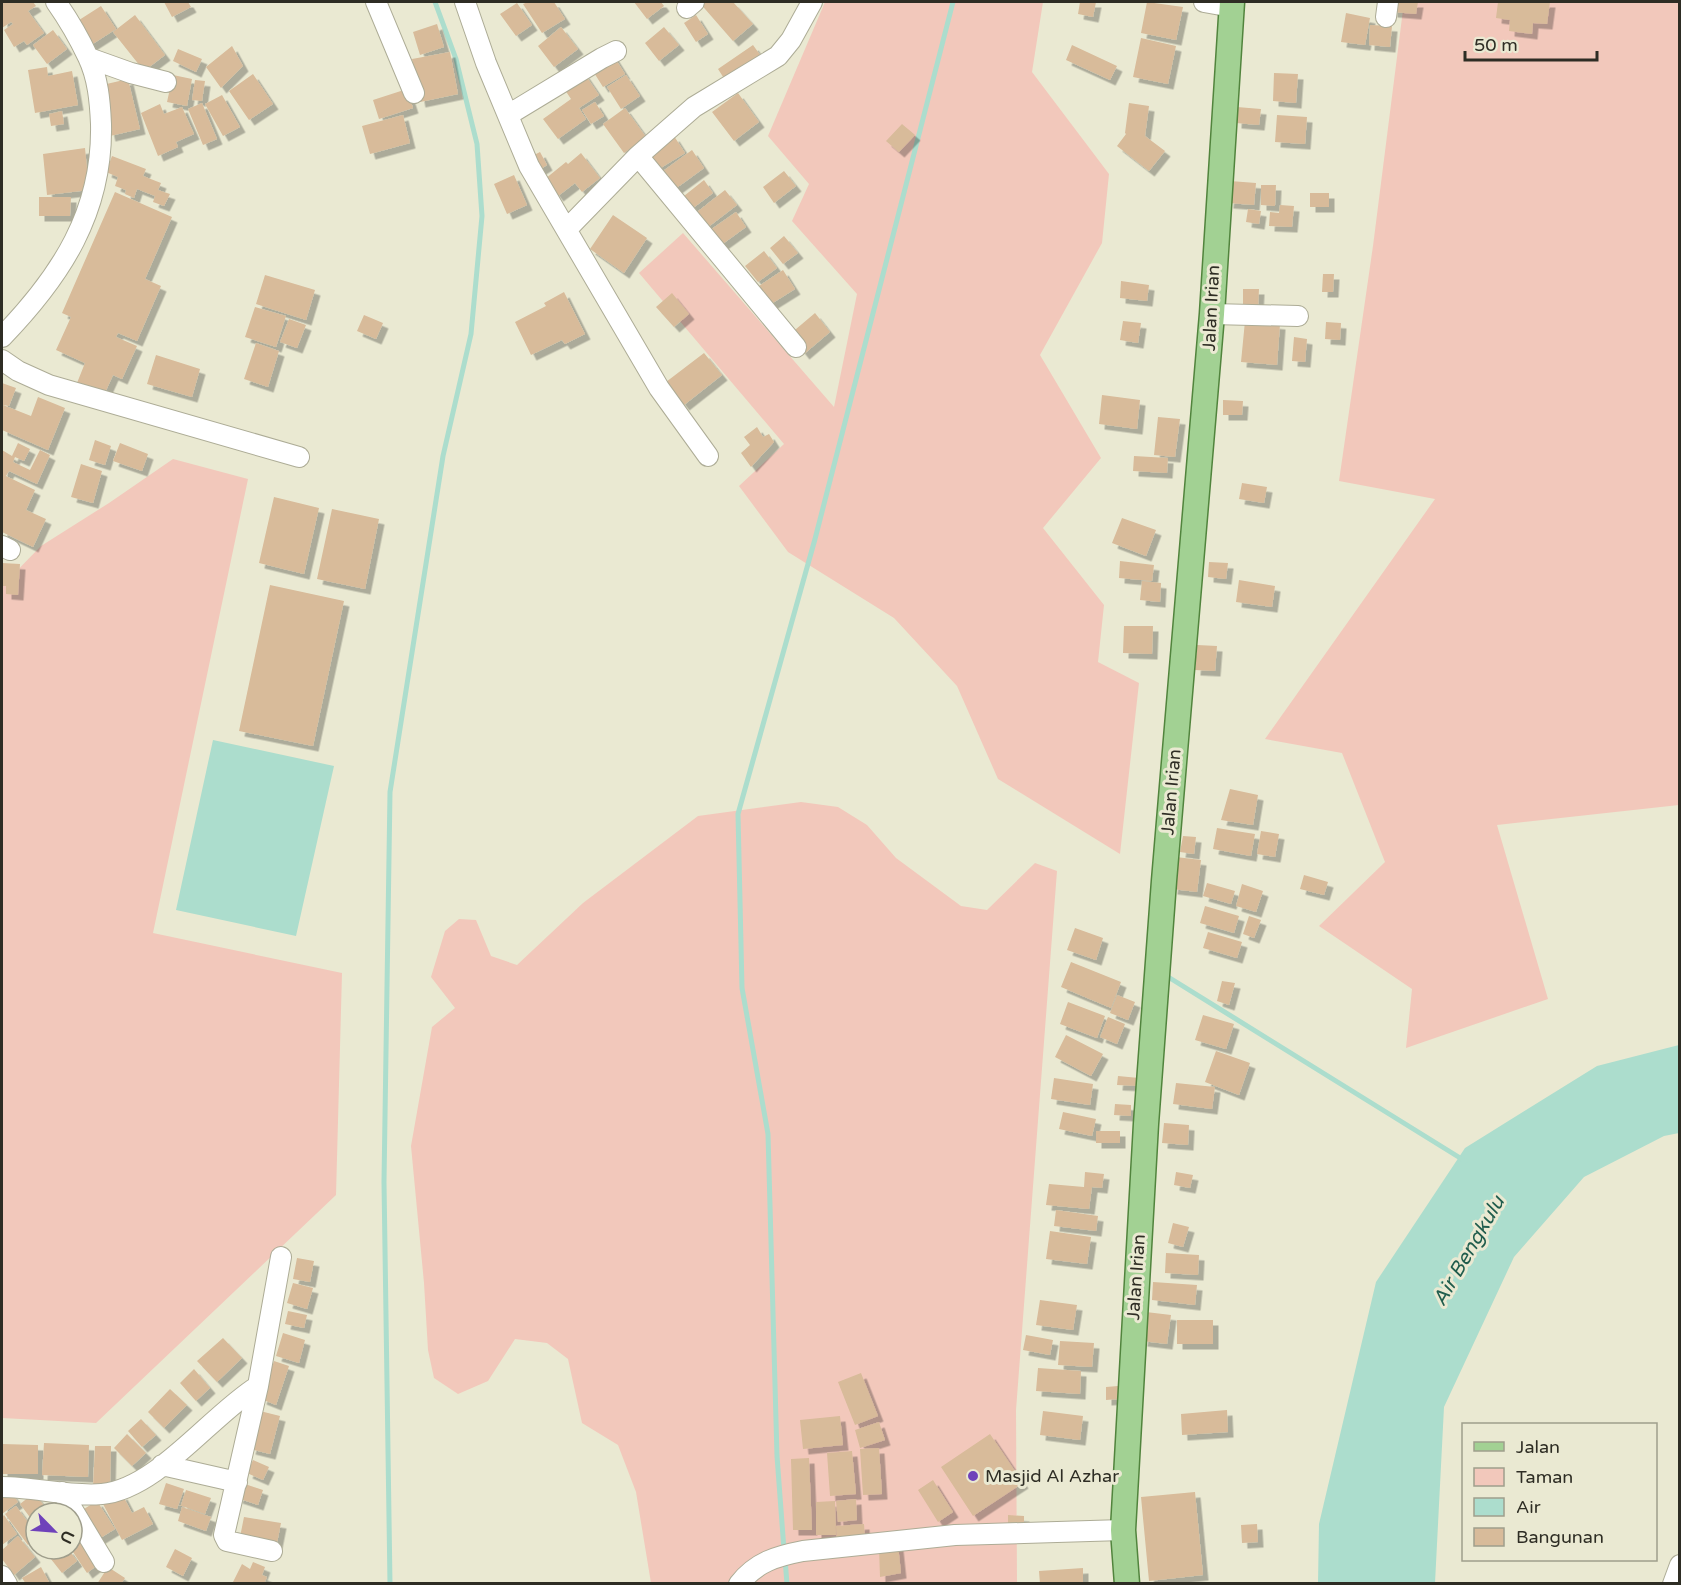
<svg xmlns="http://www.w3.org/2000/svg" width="1681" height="1585" font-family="'Varela Round',sans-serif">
<defs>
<filter id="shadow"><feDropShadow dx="5.5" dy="5.5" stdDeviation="0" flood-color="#0004"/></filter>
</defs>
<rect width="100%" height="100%" fill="#eae9d2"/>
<path fill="#f2c8bb" d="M 825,2 L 1043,2 L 1032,72 L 1109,174 L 1102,243 L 1040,355 L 1101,458 L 1043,528 L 1104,605 L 1098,662 L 1139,683 L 1120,854 L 998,779 L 957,686 L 894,618 L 788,552 L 739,486 L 784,444 L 639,273 L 683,233 L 834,407 L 857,294 L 792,221 L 809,184 L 768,136 Z
M 1404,2 L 1679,2 L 1679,805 L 1497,825 L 1548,999 L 1406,1048 L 1412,989 L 1319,926 L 1385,862 L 1342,753 L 1265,739 L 1435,499 L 1339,481 L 1373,246 Z
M 173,459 L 248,479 L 153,933 L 342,973 L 336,1195 L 96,1423 L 2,1418 L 2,586 L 41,546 L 109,503 Z
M 801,802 L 838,807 L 867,825 L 896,858 L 961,906 L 987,910 L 1035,863 L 1057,871 L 1016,1410 L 1017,1583 L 651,1583 L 636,1492 L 618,1445 L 582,1423 L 568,1359 L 547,1343 L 515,1339 L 488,1381 L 458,1394 L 434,1378 L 428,1350 L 424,1283 L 411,1146 L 432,1027 L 455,1008 L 431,977 L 445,931 L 459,919 L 476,920 L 491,956 L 517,965 L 583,903 L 698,816 Z"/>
<path fill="#acddcd" d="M 213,740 L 334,766 L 296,936 L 176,910 Z
M 1679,1045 L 1679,1133 L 1664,1136 L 1584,1177 L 1514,1257 L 1444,1407 L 1435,1583 L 1318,1583 L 1319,1524 L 1376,1282 L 1465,1148 L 1597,1066 Z"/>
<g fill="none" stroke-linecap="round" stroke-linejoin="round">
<path stroke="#acddcd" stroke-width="5" d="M 1165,975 L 1465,1161
M 784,1550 L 777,1456 L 768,1134 L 742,988 L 738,814 L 815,539 L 953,2
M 785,1559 L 787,1584
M 390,1584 L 384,1182 L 390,792 L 443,456 L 471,334 L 482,216 L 477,144 L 456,59 L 435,2"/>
</g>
<path fill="#d8bb9a" filter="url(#shadow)" d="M 2,2 L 33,2 L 36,6 L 28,11 L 44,33 L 27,45 L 24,41 L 14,47 L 4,30 L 13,24 L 11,22 L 2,28 Z
M 164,2 L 188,2 L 191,7 L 172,17 Z
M 528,2 L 554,2 L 565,19 L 542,33 L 523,4 Z
M 634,2 L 661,2 L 664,6 L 647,19 Z
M 699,2 L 733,2 L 753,24 L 733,41 Z
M 1080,2 L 1096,2 L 1093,17 L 1078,14 Z
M 1147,2 L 1183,7 L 1176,40 L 1141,33 Z
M 1392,2 L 1418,2 L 1416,14 L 1392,12 Z
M 1498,2 L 1550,2 L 1547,24 L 1533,23 L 1532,34 L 1509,31 L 1510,20 L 1496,18 Z
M 517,3 L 532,25 L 516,36 L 500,14 Z
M 101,6 L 116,29 L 91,45 L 76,22 Z
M 1346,13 L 1370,18 L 1365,45 L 1341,42 Z
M 135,15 L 165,55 L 144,71 L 113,32 Z
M 696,15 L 708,34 L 696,42 L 684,23 Z
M 437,24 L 444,47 L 420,55 L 413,32 Z
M 1370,25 L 1392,26 L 1390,47 L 1369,45 Z
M 561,27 L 578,49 L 554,67 L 538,46 Z
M 664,27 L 679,45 L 659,61 L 645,43 Z
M 53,30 L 67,49 L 47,64 L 33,45 Z
M 1141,38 L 1176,46 L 1168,84 L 1133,77 Z
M 753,45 L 763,59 L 727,83 L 718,69 Z
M 1072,45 L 1117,66 L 1110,80 L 1066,60 Z
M 232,46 L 243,66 L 221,88 L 206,67 Z
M 178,49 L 202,59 L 196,72 L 173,61 Z
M 450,52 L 458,94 L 420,102 L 412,59 Z
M 613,55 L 625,74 L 603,87 L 591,68 Z
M 47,67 L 48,76 L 72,71 L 78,105 L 35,113 L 28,70 Z
M 584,73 L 599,95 L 579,108 L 586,119 L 558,139 L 543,119 L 571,99 L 563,87 Z
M 1274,73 L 1298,74 L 1296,103 L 1273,101 Z
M 253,74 L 273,104 L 249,120 L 229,91 Z
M 173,75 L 192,79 L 187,106 L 167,102 Z
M 626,75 L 640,96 L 621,109 L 607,87 Z
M 128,79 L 140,129 L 110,136 L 98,86 Z
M 195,80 L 205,81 L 202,101 L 192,100 Z
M 407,89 L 413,108 L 379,119 L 373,100 Z
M 738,93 L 759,122 L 734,141 L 712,112 Z
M 222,95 L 240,127 L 223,136 L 205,104 Z
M 595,102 L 604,116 L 591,124 L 582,110 Z
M 202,103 L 217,139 L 203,145 L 188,109 Z
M 1129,103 L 1149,106 L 1145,136 L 1165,151 L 1149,171 L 1117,146 L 1126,134 L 1125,133 Z
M 160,104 L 164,114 L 182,107 L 194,134 L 176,142 L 178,147 L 158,156 L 141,113 Z
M 1237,107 L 1261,109 L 1259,125 L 1236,123 Z
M 625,108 L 646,137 L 624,153 L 603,124 Z
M 62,111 L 64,124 L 51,126 L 49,114 Z
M 403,115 L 410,143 L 370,154 L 362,126 Z
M 1277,115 L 1307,117 L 1305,144 L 1275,142 Z
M 902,124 L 915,135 L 899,152 L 886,141 Z
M 674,136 L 685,153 L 659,169 L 648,152 Z
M 85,148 L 89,190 L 47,195 L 43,154 Z
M 692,150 L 704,168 L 671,192 L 659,174 Z
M 540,152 L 547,165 L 536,172 L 528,158 Z
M 581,153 L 600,178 L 582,192 L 575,183 L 558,196 L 545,179 L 566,162 L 568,164 Z
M 112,156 L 146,169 L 143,176 L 161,183 L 158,190 L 170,194 L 164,206 L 153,202 L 155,196 L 137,189 L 134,198 L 125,194 L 126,190 L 115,186 L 118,177 L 106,172 Z
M 784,171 L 796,186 L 774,203 L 763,187 Z
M 514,175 L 527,205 L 507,214 L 494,184 Z
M 704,180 L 713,193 L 693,208 L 684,196 Z
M 1230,181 L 1256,183 L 1254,205 L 1228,203 Z
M 1261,185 L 1276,185 L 1275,206 L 1261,205 Z
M 725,190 L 737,205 L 703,231 L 692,216 Z
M 115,192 L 172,217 L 145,279 L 161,286 L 137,341 L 118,333 L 116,337 L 137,346 L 122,379 L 113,375 L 104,395 L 77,383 L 85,363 L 56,350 L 71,317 L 62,313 Z
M 1310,193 L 1329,193 L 1329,207 L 1310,207 Z
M 39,197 L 71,197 L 70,216 L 39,216 Z
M 1280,205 L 1294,206 L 1292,227 L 1269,226 L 1270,212 L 1279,213 Z
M 1248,209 L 1261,211 L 1259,224 L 1246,222 Z
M 736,212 L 746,227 L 717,248 L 706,233 Z
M 613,215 L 647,238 L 624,273 L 590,249 Z
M 784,236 L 798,253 L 783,264 L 770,248 Z
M 764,251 L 777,268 L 758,282 L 745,266 Z
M 783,270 L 795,289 L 771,304 L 759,286 Z
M 1323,274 L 1334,274 L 1333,292 L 1322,292 Z
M 265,275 L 315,290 L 306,320 L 256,304 Z
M 1121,281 L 1149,285 L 1147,301 L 1120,298 Z
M 1243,289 L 1259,289 L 1258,308 L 1243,308 Z
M 564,292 L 585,334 L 565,344 L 562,340 L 531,355 L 515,322 L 546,306 L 544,303 Z
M 672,293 L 689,314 L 674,327 L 656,307 Z
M 255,307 L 286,316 L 276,347 L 245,337 Z
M 815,313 L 830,332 L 804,354 L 789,335 Z
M 364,315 L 383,323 L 376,339 L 357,331 Z
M 289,319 L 306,325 L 297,348 L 280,342 Z
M 1123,321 L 1141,323 L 1138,343 L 1120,340 Z
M 1245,321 L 1280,324 L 1277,365 L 1241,362 Z
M 1326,322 L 1341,323 L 1340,340 L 1325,339 Z
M 1294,337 L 1307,339 L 1305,362 L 1292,361 Z
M 256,343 L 279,351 L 268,387 L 244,379 Z
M 704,353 L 722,375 L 684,405 L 666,382 Z
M 156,355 L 200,369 L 192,397 L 147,384 Z
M 2,383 L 16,388 L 9,406 L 3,405 L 31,416 L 38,397 L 65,408 L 48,450 L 2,430 Z
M 1102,395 L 1140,400 L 1137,429 L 1099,424 Z
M 1223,400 L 1243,401 L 1242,415 L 1223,415 Z
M 1158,417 L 1180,419 L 1175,457 L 1154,455 Z
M 757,427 L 763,437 L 769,434 L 774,442 L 751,467 L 741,453 L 750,445 L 744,437 Z
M 95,440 L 111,446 L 105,465 L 89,460 Z
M 18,443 L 30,449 L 24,461 L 15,457 L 13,462 L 30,470 L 40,450 L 50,455 L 37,484 L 9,471 L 6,476 L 35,490 L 26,510 L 46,519 L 33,547 L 2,532 L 2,450 L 12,456 Z
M 120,443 L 148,454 L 142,471 L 113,461 Z
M 1134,456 L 1168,458 L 1167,473 L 1133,471 Z
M 81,464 L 102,471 L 93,503 L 71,497 Z
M 1242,483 L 1267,487 L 1264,503 L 1239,499 Z
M 274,497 L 319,508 L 304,574 L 259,563 Z
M 332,509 L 379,519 L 365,589 L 317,579 Z
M 1122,518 L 1156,530 L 1146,556 L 1112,543 Z
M 1120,561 L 1154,565 L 1152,581 L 1119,578 Z
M 1209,562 L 1228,563 L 1226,579 L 1208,577 Z
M 2,563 L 20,564 L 18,595 L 6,594 L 6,586 L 2,586 Z
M 1239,580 L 1275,586 L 1272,607 L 1236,602 Z
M 1142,581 L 1161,583 L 1160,602 L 1140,600 Z
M 270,585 L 344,601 L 313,746 L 239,731 Z
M 1124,626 L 1153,626 L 1152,654 L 1123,653 Z
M 1197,645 L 1217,646 L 1215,671 L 1195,670 Z
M 1230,789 L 1258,795 L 1253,825 L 1221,820 Z
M 1217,828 L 1255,834 L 1251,856 L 1213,849 Z
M 1261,831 L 1279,834 L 1275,857 L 1257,854 Z
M 1183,836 L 1196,837 L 1194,854 L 1180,852 Z
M 1176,857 L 1201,860 L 1197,892 L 1172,889 Z
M 1304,875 L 1328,882 L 1324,895 L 1300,889 Z
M 1207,883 L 1235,891 L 1231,904 L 1203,896 Z
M 1242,884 L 1263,891 L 1256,912 L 1236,906 Z
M 1205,906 L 1239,916 L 1234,933 L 1200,923 Z
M 1249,916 L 1261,920 L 1254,938 L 1243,934 Z
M 1075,928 L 1103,938 L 1096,960 L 1067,950 Z
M 1208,932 L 1242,942 L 1237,958 L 1203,948 Z
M 1071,962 L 1121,982 L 1111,1008 L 1061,987 Z
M 1222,981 L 1235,983 L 1229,1005 L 1217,1001 Z
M 1117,995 L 1135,1002 L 1128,1020 L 1110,1013 Z
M 1068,1002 L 1105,1016 L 1097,1038 L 1060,1024 Z
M 1203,1015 L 1234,1024 L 1226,1049 L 1195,1040 Z
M 1108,1017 L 1125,1024 L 1117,1044 L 1100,1037 Z
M 1066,1035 L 1103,1054 L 1091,1076 L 1055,1057 Z
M 1216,1051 L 1250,1063 L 1239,1095 L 1205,1082 Z
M 1118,1076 L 1139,1078 L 1139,1086 L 1117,1085 Z
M 1054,1078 L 1093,1084 L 1090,1105 L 1051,1099 Z
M 1176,1083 L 1215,1087 L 1212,1109 L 1173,1104 Z
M 1115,1104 L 1131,1105 L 1131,1116 L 1114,1115 Z
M 1063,1112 L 1096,1119 L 1092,1136 L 1059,1129 Z
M 1164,1123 L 1189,1125 L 1188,1145 L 1162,1143 Z
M 1096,1131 L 1120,1131 L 1120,1143 L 1096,1143 Z
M 1085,1172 L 1104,1174 L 1102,1188 L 1092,1187 L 1089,1209 L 1046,1205 L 1049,1184 L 1084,1187 Z
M 1176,1172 L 1193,1175 L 1190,1188 L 1174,1185 Z
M 1056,1210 L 1098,1216 L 1096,1231 L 1054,1226 Z
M 1173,1223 L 1189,1227 L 1183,1247 L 1168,1243 Z
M 1050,1231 L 1091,1237 L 1087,1264 L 1046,1259 Z
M 1166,1253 L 1199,1255 L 1198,1275 L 1165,1273 Z
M 297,1258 L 314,1261 L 310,1282 L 293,1279 Z
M 1153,1282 L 1197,1285 L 1195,1305 L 1152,1300 Z
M 293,1283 L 313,1288 L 307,1309 L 287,1303 Z
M 1040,1300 L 1077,1305 L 1073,1330 L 1036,1325 Z
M 288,1311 L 307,1315 L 304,1328 L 285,1324 Z
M 1146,1312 L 1171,1315 L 1167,1344 L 1142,1341 Z
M 1177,1320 L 1213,1320 L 1213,1344 L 1177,1344 Z
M 283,1333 L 305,1340 L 299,1363 L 276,1356 Z
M 1026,1335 L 1053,1340 L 1050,1355 L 1023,1350 Z
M 223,1338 L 242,1358 L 217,1382 L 197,1361 Z
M 1060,1341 L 1094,1343 L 1092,1367 L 1058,1365 Z
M 274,1361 L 289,1366 L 276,1405 L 261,1399 Z
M 1038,1368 L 1081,1371 L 1080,1394 L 1036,1391 Z
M 194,1369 L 210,1388 L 196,1401 L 180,1383 Z
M 861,1373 L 878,1416 L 855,1425 L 838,1382 Z
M 1118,1386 L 1119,1399 L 1106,1400 L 1106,1387 Z
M 170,1389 L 187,1405 L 164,1428 L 148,1412 Z
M 1227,1410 L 1228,1432 L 1182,1435 L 1181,1414 Z
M 260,1411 L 280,1416 L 270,1454 L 250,1449 Z
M 1043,1411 L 1083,1416 L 1080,1440 L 1040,1435 Z
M 840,1416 L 843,1445 L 803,1449 L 800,1420 Z
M 141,1419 L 156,1435 L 142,1447 L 128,1431 Z
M 879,1422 L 885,1440 L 860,1448 L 855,1430 Z
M 127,1434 L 146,1453 L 132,1466 L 114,1448 Z
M 990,1434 L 1023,1483 L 973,1516 L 941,1467 Z
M 44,1443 L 89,1445 L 88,1477 L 42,1475 Z
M 2,1444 L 38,1445 L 38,1474 L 2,1474 Z
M 95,1446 L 111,1446 L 110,1487 L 93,1487 Z
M 879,1448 L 882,1494 L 863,1495 L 860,1449 Z
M 852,1451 L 856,1494 L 830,1496 L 827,1453 Z
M 809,1458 L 812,1530 L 793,1530 L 791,1459 Z
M 253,1460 L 269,1467 L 263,1480 L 247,1473 Z
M 933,1480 L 953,1512 L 938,1522 L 918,1490 Z
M 166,1483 L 184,1489 L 177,1509 L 159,1504 Z
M 242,1483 L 263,1490 L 258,1505 L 237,1498 Z
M 8,1488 L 18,1502 L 2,1514 L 2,1493 Z
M 186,1490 L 211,1498 L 205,1514 L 179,1505 L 181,1505 Z
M 1195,1492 L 1203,1575 L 1149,1581 L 1141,1497 Z
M 34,1493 L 50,1513 L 36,1513 L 35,1524 L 20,1504 Z
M 122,1494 L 132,1513 L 144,1507 L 153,1524 L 122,1540 L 103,1504 Z
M 856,1499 L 857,1520 L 838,1522 L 836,1501 Z
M 97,1501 L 115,1529 L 97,1540 L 79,1512 Z
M 835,1501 L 836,1535 L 816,1535 L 816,1502 Z
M 16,1506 L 36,1533 L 36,1539 L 28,1545 L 5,1514 Z
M 182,1507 L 211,1517 L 206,1531 L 178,1521 Z
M 4,1515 L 17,1534 L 2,1545 L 2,1517 Z
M 1008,1515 L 1024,1516 L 1024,1526 L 1008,1525 Z
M 244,1517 L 281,1523 L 277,1543 L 240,1537 Z
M 864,1524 L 865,1538 L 837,1540 L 836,1526 Z
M 1257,1524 L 1258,1542 L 1242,1543 L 1241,1525 Z
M 77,1529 L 100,1563 L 87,1573 L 71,1549 L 72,1533 Z
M 18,1536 L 35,1557 L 14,1575 L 2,1559 L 2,1550 Z
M 898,1545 L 901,1573 L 880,1577 L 879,1548 Z
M 43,1549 L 68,1549 L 77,1561 L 62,1573 Z
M 175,1549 L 192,1558 L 183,1576 L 166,1567 Z
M 253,1562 L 265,1567 L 262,1575 L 267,1577 L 264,1584 L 232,1584 L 242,1564 L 250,1569 Z
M 41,1567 L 50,1584 L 26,1584 L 22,1578 Z
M 108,1567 L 125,1578 L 121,1584 L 97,1584 Z
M 1083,1568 L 1083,1584 L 1040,1584 L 1039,1571 Z"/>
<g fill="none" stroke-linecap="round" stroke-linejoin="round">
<defs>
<path id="minor" d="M 376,2 L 414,93
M 465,2 L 486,63 L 529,166 L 659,388 L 708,456
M 1204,2 L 1232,7
M 687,8 L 694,2
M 1386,17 L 1388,2
M 89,58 L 131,73 L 166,82
M 508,115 L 602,58 L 616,51
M 638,156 L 694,107 L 778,56 L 791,40 L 812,2
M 567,229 L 638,156 L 796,347
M 1212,314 L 1298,316
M 2,337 C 61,276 103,212 101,124 C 100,101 98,78 88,57 C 79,38 68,19 56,2
M 2,360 L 18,371 L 49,385 L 299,457
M 2,546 L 10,550
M 162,1465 L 237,1482
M 2,1487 C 35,1487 69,1497 102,1494 C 157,1489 211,1415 258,1386
M 62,1492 L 104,1562
M 272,1551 L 227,1541 L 224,1535 L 258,1386 L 281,1257
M 2,1576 L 7,1584
M 739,1584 C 756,1562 777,1556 803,1551 L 955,1535 L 1123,1530
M 1673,1584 L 1680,1565"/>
<path id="major" d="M 1127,1584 L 1123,1530 L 1146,1124 L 1164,881 L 1212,314 L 1232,2"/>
</defs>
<use href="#minor" stroke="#adac96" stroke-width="22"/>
<use href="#major" stroke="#51843d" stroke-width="27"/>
<use href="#minor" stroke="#fff" stroke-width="20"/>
<use href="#major" stroke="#a2d193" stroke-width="24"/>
</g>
<circle fill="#6f42ba" stroke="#eae9d2" stroke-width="2" cx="973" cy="1476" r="6"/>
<g text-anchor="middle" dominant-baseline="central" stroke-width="6" stroke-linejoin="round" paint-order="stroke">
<g font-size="18" fill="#2e2d24" stroke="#eae9d2">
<text transform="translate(1211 308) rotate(-87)">Jalan Irian</text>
<text transform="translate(1171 792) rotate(-85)">Jalan Irian</text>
<text transform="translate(1136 1277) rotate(-86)">Jalan Irian</text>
</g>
<g font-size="18" fill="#2e2d24" stroke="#eae9d2" text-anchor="start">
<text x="985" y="1476">Masjid Al Azhar</text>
</g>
<g font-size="20" font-style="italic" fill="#205d4d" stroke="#eae9d2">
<text transform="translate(1469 1251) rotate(-60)">Air Bengkulu</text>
</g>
</g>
<rect width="1681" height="1585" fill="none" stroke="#2e2d24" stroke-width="6"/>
<rect x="1462" y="1423" width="195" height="138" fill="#eae9d2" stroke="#9f9e8c" stroke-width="1.5"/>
<rect x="1474" y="1442" width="30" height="9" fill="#a2d193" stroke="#9f9e8c" stroke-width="1.5"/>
<text x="1516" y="1453" font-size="18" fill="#2e2d24">Jalan</text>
<rect x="1474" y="1468" width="30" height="18" fill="#f2c8bb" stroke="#9f9e8c" stroke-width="1.5"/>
<text x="1516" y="1483" font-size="18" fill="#2e2d24">Taman</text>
<rect x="1474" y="1498" width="30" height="18" fill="#acddcd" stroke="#9f9e8c" stroke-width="1.5"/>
<text x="1516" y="1513" font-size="18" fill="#2e2d24">Air</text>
<rect x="1474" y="1528" width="30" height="18" fill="#d8bb9a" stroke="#9f9e8c" stroke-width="1.5"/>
<text x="1516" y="1543" font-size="18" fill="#2e2d24">Bangunan</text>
<g transform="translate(54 1531) rotate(115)"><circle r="28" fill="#eae9d2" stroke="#9f9e8c" stroke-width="1.5"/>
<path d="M0-4.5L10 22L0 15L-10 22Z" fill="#6f42ba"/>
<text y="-9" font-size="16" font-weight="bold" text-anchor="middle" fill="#2e2d24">U</text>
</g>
<path d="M1465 51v9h132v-9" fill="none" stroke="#2e2d24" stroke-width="3"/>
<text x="1474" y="51" font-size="18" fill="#2e2d24" stroke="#eae9d2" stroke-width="4.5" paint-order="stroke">50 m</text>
</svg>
